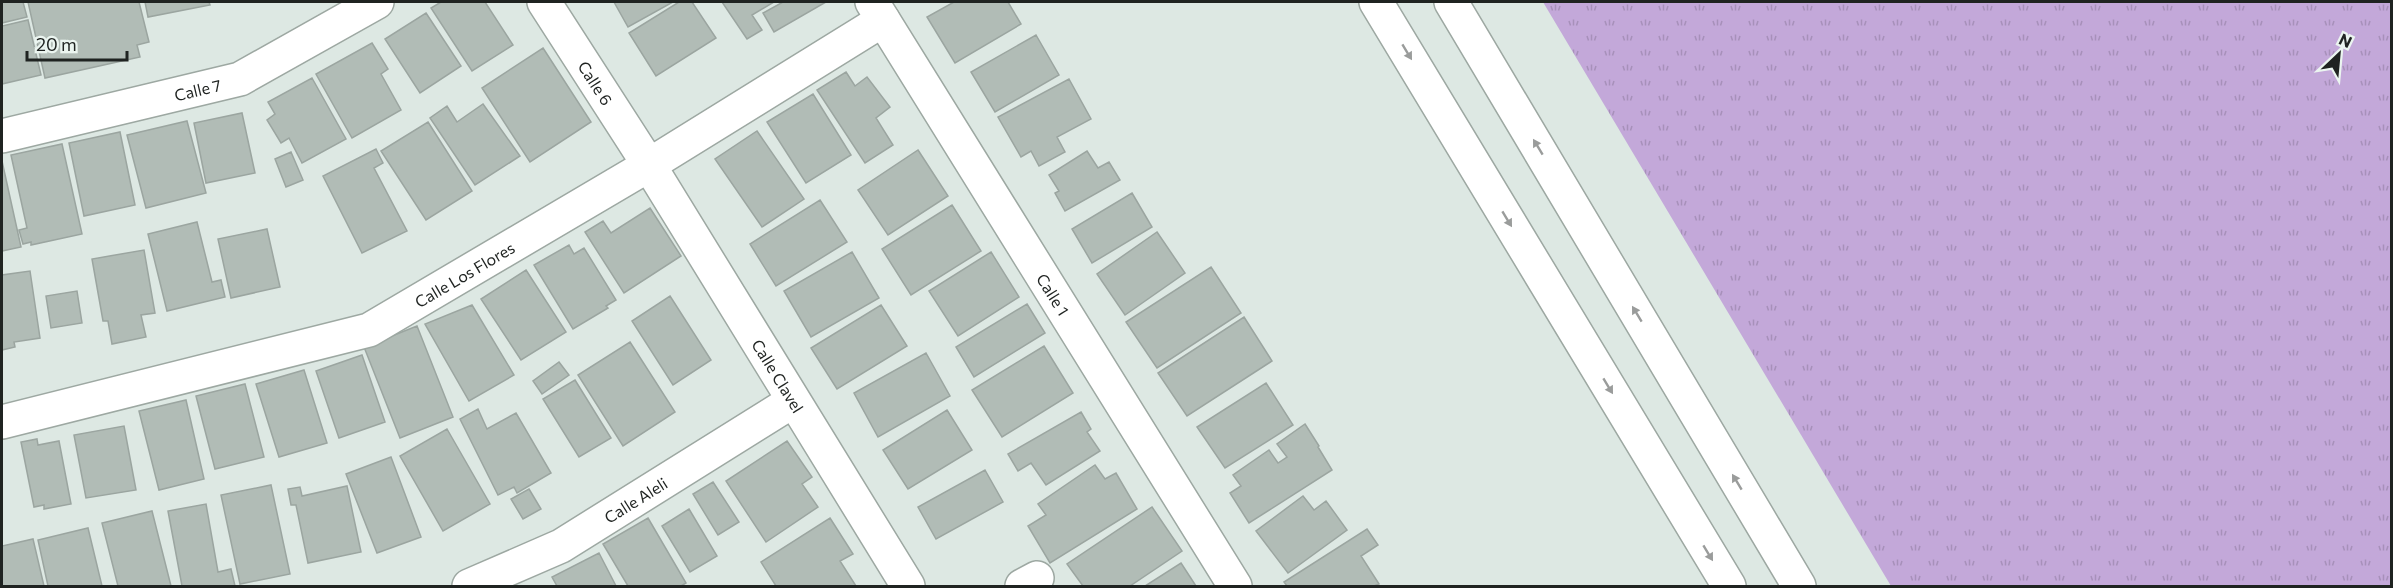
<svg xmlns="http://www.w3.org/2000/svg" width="2393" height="588" font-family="Commissioner,sans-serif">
<defs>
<pattern id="grass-tufts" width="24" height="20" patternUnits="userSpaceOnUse" patternTransform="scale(1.5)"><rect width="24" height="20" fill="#c3a8d9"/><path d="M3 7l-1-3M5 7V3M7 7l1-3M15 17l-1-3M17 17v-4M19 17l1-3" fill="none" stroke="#a790ba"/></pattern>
</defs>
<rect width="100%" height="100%" fill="#dde8e3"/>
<path fill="url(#grass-tufts)" d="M 1543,2 L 2391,2 L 2391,586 L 1891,586 Z"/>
<path fill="#b1bcb6" stroke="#9ba5a0" stroke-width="1.5" d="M 2,2 L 23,2 L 27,17 L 2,23 Z
M 28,2 L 139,2 L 149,42 L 137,45 L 140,57 L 45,78 Z
M 145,2 L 209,2 L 210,5 L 148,17 Z
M 441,2 L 485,2 L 513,45 L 472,71 L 431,8 Z
M 614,2 L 673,2 L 628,27 Z
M 679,2 L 692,2 L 716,38 L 656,76 L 629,33 Z
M 722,2 L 774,2 L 752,15 L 762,30 L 747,39 Z
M 783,2 L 826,2 L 774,32 L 763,13 Z
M 954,2 L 1008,2 L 1021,24 L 955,63 L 927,17 Z
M 426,13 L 461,66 L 420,93 L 385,39 Z
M 28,20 L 41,75 L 2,84 L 2,26 Z
M 1036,35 L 1059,75 L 995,112 L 971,72 Z
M 372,43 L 388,69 L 381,74 L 401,110 L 352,138 L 316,74 Z
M 543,48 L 591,122 L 530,162 L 482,88 Z
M 846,72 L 855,86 L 867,77 L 890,107 L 876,118 L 893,145 L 865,163 L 817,90 Z
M 312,78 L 346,139 L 302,163 L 289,138 L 281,143 L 267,120 L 275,114 L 268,102 Z
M 1069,79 L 1091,119 L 1057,137 L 1065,152 L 1039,166 L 1031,151 L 1021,157 L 998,117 Z
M 813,94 L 851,155 L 806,183 L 767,122 Z
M 483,104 L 520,156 L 475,185 L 430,118 L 447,106 L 457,122 Z
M 242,113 L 255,173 L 206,183 L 194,123 Z
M 187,121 L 206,193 L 146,208 L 127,135 Z
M 428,122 L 472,191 L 426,220 L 381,151 Z
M 757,131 L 804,199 L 762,227 L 715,159 Z
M 120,132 L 135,205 L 84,216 L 69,143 Z
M 62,144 L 82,234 L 31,245 L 31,242 L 23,244 L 19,230 L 27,228 L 11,155 Z
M 376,149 L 383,163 L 374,168 L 407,231 L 362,253 L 323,176 Z
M 918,150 L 948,196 L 888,235 L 858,190 Z
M 1087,151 L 1098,168 L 1109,162 L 1120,180 L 1065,211 L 1055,193 L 1059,191 L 1049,175 Z
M 291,152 L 303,180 L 286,187 L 275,159 Z
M 2,161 L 21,247 L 2,251 Z
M 1132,193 L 1152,227 L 1092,263 L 1072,229 Z
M 820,200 L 847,242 L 776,286 L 750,244 Z
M 952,205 L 981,251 L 911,295 L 882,249 Z
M 650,208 L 681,256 L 624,293 L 585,232 L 603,221 L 611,233 Z
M 197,222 L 212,282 L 221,280 L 225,297 L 167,311 L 148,234 Z
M 267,229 L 280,287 L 231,298 L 218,239 Z
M 1157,232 L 1185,273 L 1125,315 L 1097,274 Z
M 569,245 L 574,254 L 584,248 L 616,300 L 606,306 L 608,308 L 573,329 L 534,265 Z
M 144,250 L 155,313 L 141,315 L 146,337 L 112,344 L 108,321 L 103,321 L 92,259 Z
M 852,252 L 879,298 L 811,337 L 784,291 Z
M 991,252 L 1019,297 L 958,336 L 929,291 Z
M 1211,267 L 1241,313 L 1157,368 L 1126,322 Z
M 526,270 L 566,332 L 521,360 L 481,299 Z
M 30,271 L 40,338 L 14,342 L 15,347 L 2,350 L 2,275 Z
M 77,291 L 82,323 L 51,328 L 46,296 Z
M 670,296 L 711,360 L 673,385 L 632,321 Z
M 1027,304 L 1045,333 L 974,377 L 956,347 Z
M 472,305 L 514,375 L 469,401 L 425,324 Z
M 881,305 L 907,346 L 837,389 L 811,348 Z
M 1244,317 L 1272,361 L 1187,416 L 1158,373 Z
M 417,326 L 453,417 L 400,438 L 364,347 Z
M 630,342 L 675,412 L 623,446 L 578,375 Z
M 1044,346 L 1073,393 L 1002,437 L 972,390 Z
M 926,353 L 950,396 L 878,437 L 854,393 Z
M 362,355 L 385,422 L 339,438 L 316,371 Z
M 559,362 L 569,375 L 542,394 L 533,381 Z
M 304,370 L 327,443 L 279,457 L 256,384 Z
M 575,380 L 611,438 L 579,457 L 543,399 Z
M 1266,383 L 1293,425 L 1225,468 L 1197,427 Z
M 245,384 L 264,457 L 215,469 L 196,396 Z
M 186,400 L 204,479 L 159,490 L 139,411 Z
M 478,409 L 487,429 L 516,413 L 551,473 L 517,493 L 514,487 L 498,495 L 460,419 Z
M 947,410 L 972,450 L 908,489 L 883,450 Z
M 1081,412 L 1091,429 L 1087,432 L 1100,451 L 1046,485 L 1031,463 L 1018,471 L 1008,454 Z
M 1305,424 L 1319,446 L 1318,447 L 1332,470 L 1249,523 L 1230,493 L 1241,486 L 1233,475 L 1269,450 L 1278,463 L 1287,457 L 1277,444 Z
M 124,426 L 136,490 L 86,498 L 74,435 Z
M 447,429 L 490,504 L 443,531 L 400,456 Z
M 37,439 L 38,445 L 59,441 L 71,504 L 44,509 L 44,505 L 34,507 L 21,442 Z
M 787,441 L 812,477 L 802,484 L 818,507 L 766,542 L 726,481 Z
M 391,457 L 421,537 L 377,553 L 346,474 Z
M 1095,465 L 1105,479 L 1116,473 L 1137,509 L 1050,563 L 1028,526 L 1046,515 L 1038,504 Z
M 985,470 L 1003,502 L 936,539 L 918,507 Z
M 713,482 L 739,522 L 718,535 L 693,494 Z
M 271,485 L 290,574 L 240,584 L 221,495 Z
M 347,486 L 361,552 L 308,563 L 296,505 L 291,505 L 288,489 L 300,487 L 302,496 Z
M 529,489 L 541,509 L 523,519 L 511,499 Z
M 1303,496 L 1314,510 L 1326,501 L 1347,530 L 1288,573 L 1256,531 Z
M 206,504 L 218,572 L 231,569 L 235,586 L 182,586 L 168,511 Z
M 1152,507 L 1182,551 L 1130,586 L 1083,586 L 1067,564 Z
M 689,509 L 717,556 L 690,572 L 662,526 Z
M 152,511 L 171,586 L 118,586 L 102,523 Z
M 648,518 L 686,583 L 681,586 L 628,586 L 603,544 Z
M 830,518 L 853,554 L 840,561 L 856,586 L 776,586 L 761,562 Z
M 88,528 L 102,586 L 48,586 L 38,540 Z
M 1367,529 L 1378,545 L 1361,556 L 1379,584 L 1374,586 L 1287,586 L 1284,582 Z
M 33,539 L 44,586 L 2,586 L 2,546 Z
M 599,553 L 616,586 L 557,586 L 552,577 Z
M 1181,563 L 1196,586 L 1145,586 Z"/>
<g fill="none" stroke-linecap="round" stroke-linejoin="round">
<defs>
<g id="street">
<path id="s1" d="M 544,2 L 649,165 L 908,586"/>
<path id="s2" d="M 872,2 L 1235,586"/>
<path id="s3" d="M 2,136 L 240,79 L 377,2"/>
<path id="s4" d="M 2,422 L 369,330 L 649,165 L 883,20"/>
<path id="s5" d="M 469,586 L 561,546 L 793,401"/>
<path d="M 1022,586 L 1037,578"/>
</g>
<path id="secondary" d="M 1376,2 L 1729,586
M 1451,2 L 1799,586"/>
</defs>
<use href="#street" stroke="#9da8a2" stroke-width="36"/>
<use href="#secondary" stroke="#9da8a2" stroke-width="36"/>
<use href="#street" stroke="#fff" stroke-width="33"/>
<use href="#secondary" stroke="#fff" stroke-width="33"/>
</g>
<defs><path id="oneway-solid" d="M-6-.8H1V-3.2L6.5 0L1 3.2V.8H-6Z" transform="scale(1.5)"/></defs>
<g fill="#9a9c9b">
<use href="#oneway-solid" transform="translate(1407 52) rotate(59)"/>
<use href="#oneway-solid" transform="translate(1538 147) rotate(-121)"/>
<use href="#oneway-solid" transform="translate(1507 219) rotate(59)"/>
<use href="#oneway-solid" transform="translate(1637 314) rotate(-121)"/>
<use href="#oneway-solid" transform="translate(1608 386) rotate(59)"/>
<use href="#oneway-solid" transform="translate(1737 482) rotate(-121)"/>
<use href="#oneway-solid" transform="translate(1708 553) rotate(59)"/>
</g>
<g text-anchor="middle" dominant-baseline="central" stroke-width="5" stroke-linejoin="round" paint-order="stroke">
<g font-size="16" fill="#1f2321" stroke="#ebf5f0">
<text stroke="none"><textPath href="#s1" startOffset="96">Calle 6</textPath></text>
<text stroke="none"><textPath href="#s3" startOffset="201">Calle 7</textPath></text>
<text stroke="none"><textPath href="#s4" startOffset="489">Calle Los Flores</textPath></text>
<text stroke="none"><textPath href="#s2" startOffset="344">Calle 1</textPath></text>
<text stroke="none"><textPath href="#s1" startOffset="441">Calle Clavel</textPath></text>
<text stroke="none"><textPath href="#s5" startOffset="188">Calle Aleli</textPath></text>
</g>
</g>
<rect width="2393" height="588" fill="none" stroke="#1f2321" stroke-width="6"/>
<g transform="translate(2339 54) rotate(26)" stroke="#ebf5f0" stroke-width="4.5" paint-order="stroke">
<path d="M0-4.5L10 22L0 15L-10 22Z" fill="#1f2321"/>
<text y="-9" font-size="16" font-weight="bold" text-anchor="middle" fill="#1f2321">N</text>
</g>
<path d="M27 51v9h100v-9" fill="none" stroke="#1f2321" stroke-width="3"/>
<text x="36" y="51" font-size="18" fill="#1f2321" stroke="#ebf5f0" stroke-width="4.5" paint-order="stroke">20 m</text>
</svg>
